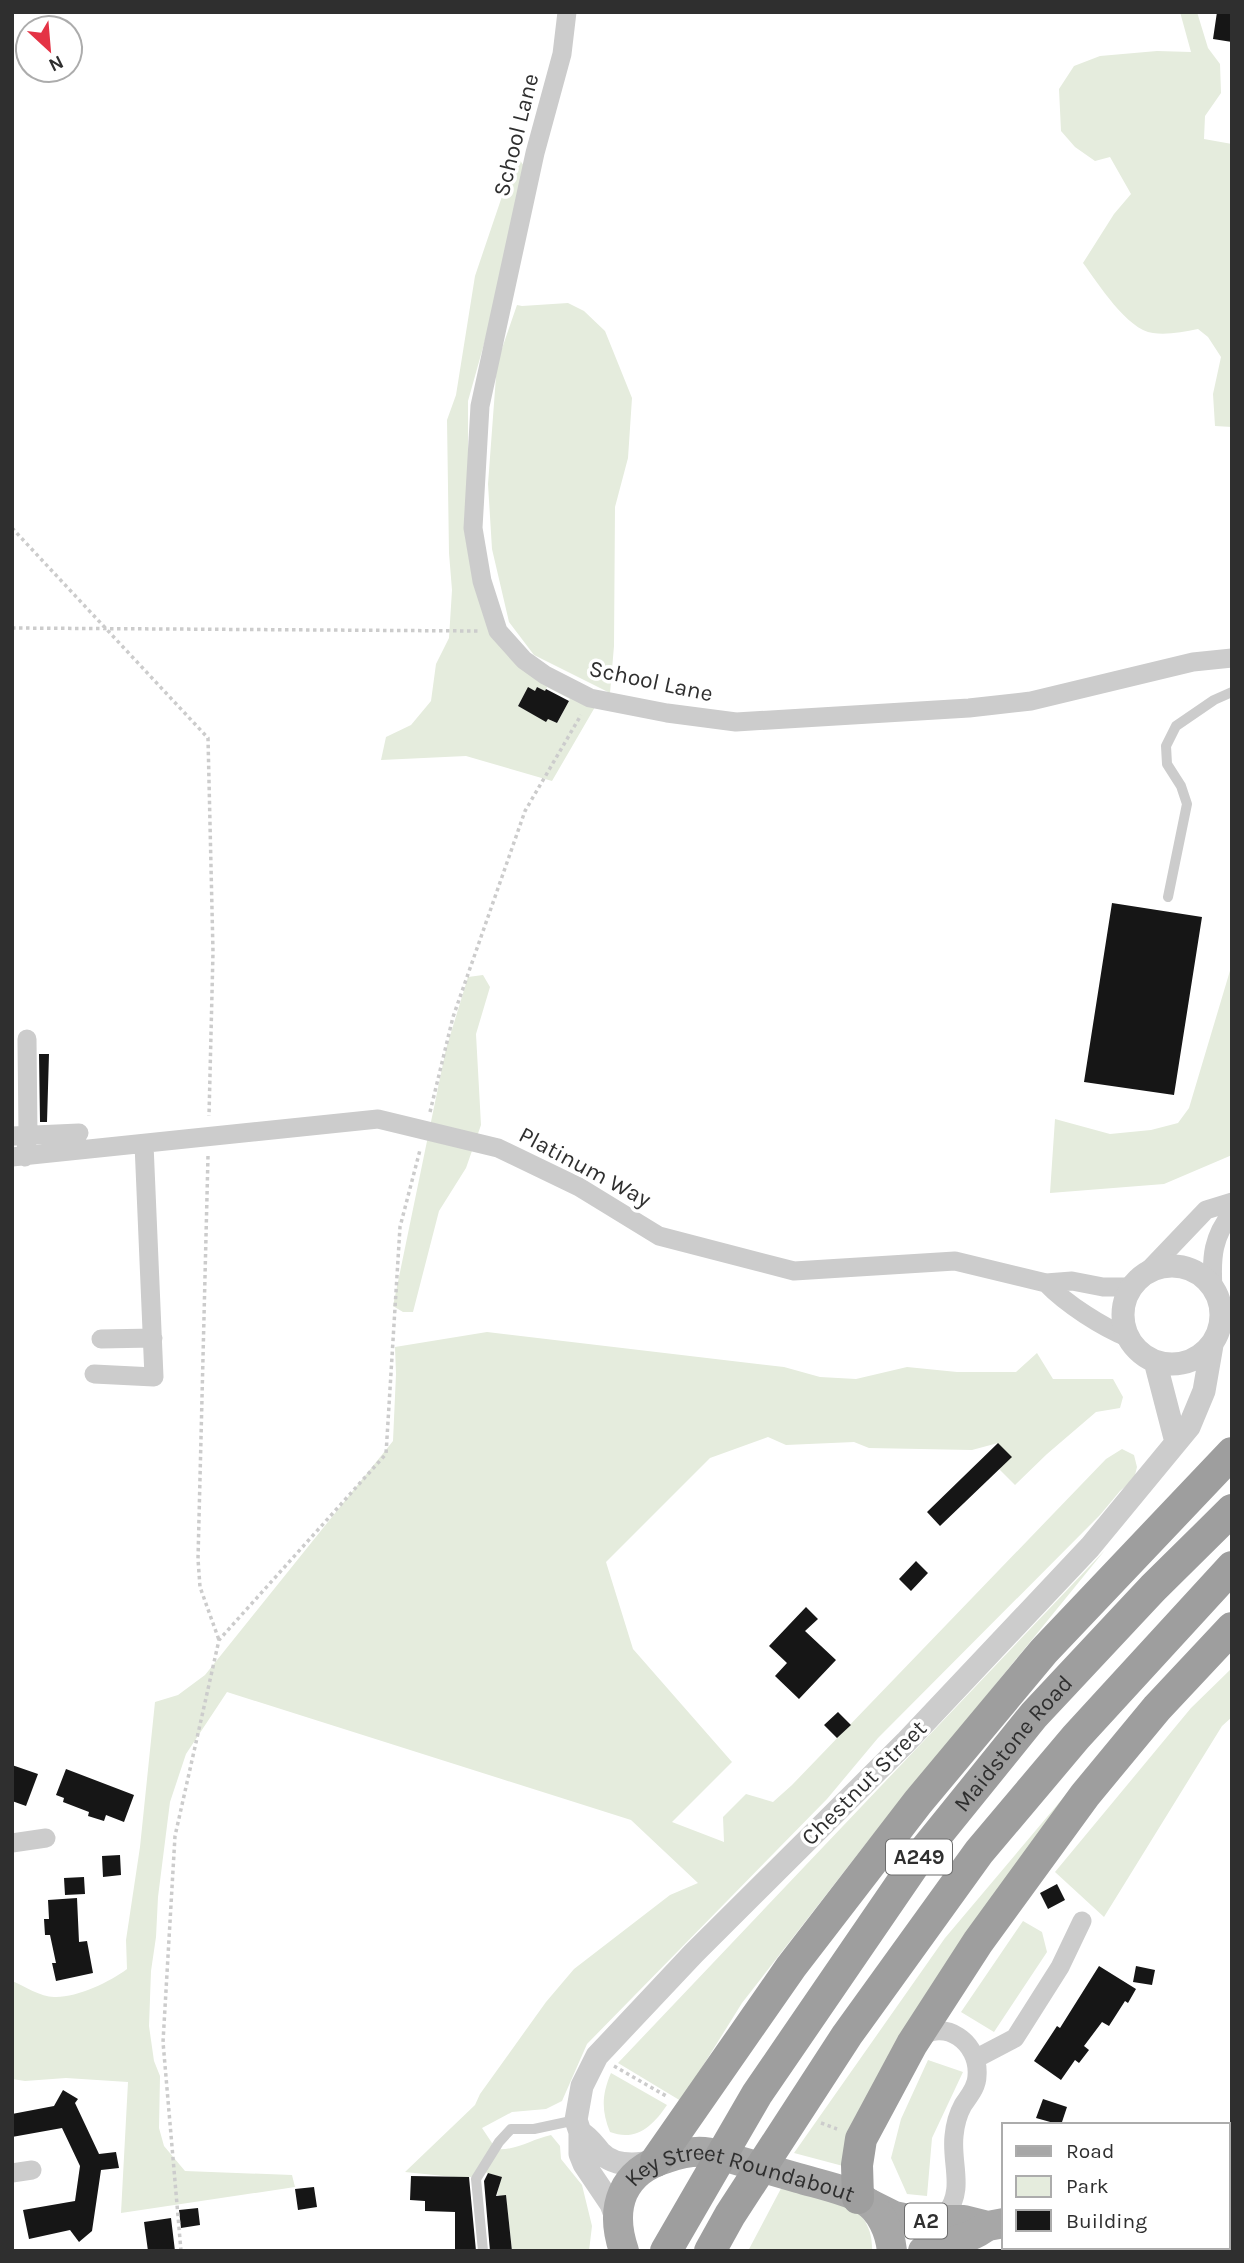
<svg xmlns="http://www.w3.org/2000/svg" width="1244" height="2263" font-family="Karla,sans-serif">
<rect width="100%" height="100%" fill="#fff"/>
<path fill="#e5ecdd" fill-rule="evenodd" d="M 1180,12 L 1197,12 L 1208,48 L 1220,64 L 1221,93 L 1205,116 L 1204,139 L 1232,144 L 1232,427 L 1215,426 L 1213,394 L 1221,357 L 1208,337 L 1198,329 C 1183,332 1167,335 1153,333 C 1127,330 1098,283 1083,263 L 1114,214 L 1131,194 L 1110,157 L 1095,161 L 1075,147 L 1061,131 L 1059,89 L 1074,66 L 1100,56 L 1157,51 L 1191,52 Z
M 516,155 L 527,170 L 491,319 L 468,401 L 468,526 L 490,634 L 595,707 L 552,781 L 466,756 L 381,760 L 386,737 L 411,725 L 431,701 L 436,664 L 449,638 L 452,590 L 449,553 L 447,420 L 456,395 L 475,276 ZM 537,687 L 545,691 L 547,687 L 570,699 L 557,723 L 548,719 L 546,721 L 518,706 L 528,688 L 535,691 Z
M 568,303 L 584,311 L 605,331 L 632,398 L 628,458 L 615,507 L 614,646 L 610,693 L 534,655 L 509,622 L 492,549 L 488,484 L 497,363 L 517,305 L 522,306 Z
M 1232,964 L 1232,1155 L 1164,1184 L 1050,1193 L 1055,1119 L 1110,1134 L 1151,1130 L 1178,1123 L 1189,1108 Z
M 483,975 L 490,987 L 476,1034 L 481,1125 L 466,1168 L 439,1211 L 413,1312 L 403,1312 L 393,1306 L 446,1049 L 468,977 Z
M 487,1332 L 784,1367 L 820,1377 L 856,1379 L 907,1367 L 957,1372 L 1016,1372 L 1037,1353 L 1053,1379 L 1113,1379 L 1123,1397 L 1120,1408 L 1096,1412 L 1047,1454 L 1015,1485 L 999,1469 L 998,1443 L 972,1450 L 869,1448 L 854,1442 L 786,1445 L 768,1437 L 710,1458 L 606,1562 L 633,1649 L 732,1762 L 672,1822 L 724,1842 L 723,1817 L 746,1794 L 773,1802 L 792,1785 L 1106,1459 L 1122,1449 L 1134,1455 L 1137,1467 L 1134,1479 L 1120,1491 L 1100,1515 L 878,1738 L 827,1799 L 587,2044 L 562,2101 L 546,2109 L 512,2112 L 482,2128 L 496,2149 C 516,2151 532,2139 551,2135 L 560,2146 L 561,2159 L 582,2185 L 592,2226 L 589,2251 L 512,2251 L 506,2196 L 497,2195 L 501,2177 L 484,2172 L 471,2177 L 454,2177 L 405,2172 L 475,2105 L 480,2094 L 546,2002 L 574,1969 L 670,1895 L 698,1883 L 631,1820 L 227,1692 L 186,1754 L 170,1802 L 158,1897 L 156,1937 L 151,1971 L 149,2026 L 154,2061 L 160,2076 L 159,2128 L 164,2146 L 185,2171 L 292,2175 L 295,2187 L 121,2213 L 128,2082 L 66,2078 L 25,2081 L 12,2079 L 12,1981 C 24,1986 41,1997 54,1997 C 76,1998 110,1982 127,1969 L 126,1940 L 140,1847 L 155,1702 L 178,1695 L 205,1675 L 393,1441 L 396,1374 L 395,1347 Z
M 1105,1550 L 864,1846 L 742,2003 L 681,2101 L 618,2063 Z
M 1232,1668 L 1232,1717 L 1222,1726 L 1104,1917 L 1055,1872 L 1191,1708 Z
M 1074,1785 L 855,2117 L 843,2166 L 794,2153 L 945,1938 Z
M 1023,1921 L 1042,1932 L 1047,1952 L 994,2032 L 961,2012 Z
M 928,2060 L 963,2072 L 932,2138 L 927,2196 L 907,2194 L 891,2158 L 901,2119 Z
M 611,2073 L 667,2105 C 653,2126 636,2142 610,2132 C 601,2110 602,2094 611,2073 Z
M 786,2179 C 822,2192 875,2202 872,2251 L 748,2251 Z"/>
<path fill="#161616" d="M 1217,12 L 1232,12 L 1232,42 L 1213,39 Z
M 528,687 L 535,691 L 537,687 L 545,691 L 546,689 L 569,701 L 557,723 L 548,719 L 546,722 L 518,706 Z
M 1112,903 L 1202,917 L 1174,1095 L 1084,1082 Z
M 39,1054 L 49,1054 L 47,1122 L 40,1122 Z
M 998,1443 L 1012,1457 L 940,1526 L 927,1512 Z
M 916,1561 L 928,1573 L 911,1591 L 899,1579 Z
M 806,1607 L 818,1619 L 805,1631 L 836,1660 L 799,1699 L 775,1676 L 787,1663 L 769,1646 Z
M 838,1712 L 851,1725 L 837,1738 L 824,1725 Z
M 12,1765 L 38,1774 L 26,1806 L 12,1801 Z
M 66,1769 L 134,1795 L 124,1822 L 106,1815 L 104,1821 L 88,1816 L 89,1812 L 63,1802 L 64,1798 L 56,1795 Z
M 120,1855 L 121,1875 L 103,1877 L 102,1856 Z
M 84,1877 L 85,1894 L 65,1895 L 64,1878 Z
M 1057,1884 L 1065,1900 L 1048,1909 L 1040,1893 Z
M 77,1898 L 79,1942 L 87,1941 L 93,1973 L 56,1981 L 52,1963 L 56,1963 L 50,1935 L 45,1935 L 44,1919 L 49,1919 L 48,1900 Z
M 1099,1966 L 1136,1989 L 1128,2003 L 1125,2001 L 1109,2026 L 1102,2022 L 1084,2046 L 1089,2050 L 1079,2063 L 1075,2060 L 1061,2080 L 1034,2061 L 1057,2026 L 1060,2028 Z
M 1136,1966 L 1155,1970 L 1152,1985 L 1133,1982 Z
M 63,2090 L 78,2099 L 75,2103 L 99,2154 L 116,2152 L 119,2168 L 101,2170 L 92,2231 L 79,2242 L 70,2230 L 29,2239 L 23,2210 L 75,2201 L 80,2166 L 62,2128 L 12,2137 L 12,2114 L 54,2106 Z
M 1043,2099 L 1067,2107 L 1061,2125 L 1036,2118 Z
M 488,2173 L 502,2177 L 496,2196 L 506,2195 L 512,2251 L 490,2251 L 484,2181 Z
M 411,2176 L 469,2177 L 476,2251 L 455,2251 L 455,2212 L 425,2211 L 425,2201 L 410,2200 Z
M 314,2187 L 317,2207 L 298,2210 L 295,2189 Z
M 198,2208 L 200,2225 L 181,2228 L 179,2210 Z
M 171,2218 L 175,2251 L 148,2251 L 144,2222 Z"/>
<g fill="none" stroke-linecap="round" stroke-linejoin="round">
<path stroke="#ccc" stroke-width="3.5" stroke-dasharray="3.5 3.5" stroke-linecap="butt" d="M 12,528 L 208,738 L 213,952 L 209,1116
M 12,628 L 479,631
M 430,1112 L 453,1017 L 525,811 L 581,715
M 208,1156 L 198,1559 L 200,1587 L 219,1640
M 614,2066 L 668,2097
M 821,2123 L 837,2129
M 181,2251 L 163,2042 L 175,1836 L 219,1640 L 386,1454 L 400,1227 L 420,1150"/>
<path stroke="#ccc" stroke-width="10" d="M 1168,897 L 1187,804 L 1181,786 L 1167,764 L 1166,746 L 1176,726 L 1214,700 L 1232,692
M 483,2251 L 476,2179 L 499,2142 L 511,2129 L 534,2129 L 576,2120"/>
<path stroke="#ccc" stroke-width="19" d="M 567,12 L 562,54 L 535,153 L 480,406 L 473,528 L 482,581 L 498,631 L 524,660 L 545,675 L 590,698 L 667,713 L 736,722 L 969,708 L 1031,701 L 1193,662 L 1232,658
M 12,1136 L 79,1133
M 12,1157 L 378,1119 L 498,1148 L 579,1187 L 659,1236 L 794,1271 L 955,1261 L 1046,1283 L 1072,1281 L 1103,1287 L 1132,1287
M 25,1157 L 28,1135 L 27,1039
M 1143,1276 L 1206,1210 L 1232,1202
M 1046,1283 C 1066,1304 1102,1327 1129,1338
M 1213,1287 C 1211,1257 1213,1236 1232,1213
M 101,1339 L 153,1338
M 94,1374 L 154,1377 L 144,1144
M 12,1843 L 46,1838
M 917,2040 C 944,2016 980,2043 977,2076 C 977,2087 969,2096 963,2105 C 958,2114 955,2125 954,2136 C 951,2164 965,2189 946,2214 L 931,2220
M 975,2059 L 1015,2038 L 1060,1967 L 1082,1921
M 12,2173 L 32,2170"/>
<path stroke="#ccc" stroke-width="23" d="M1123 1315a49 49 0 1 1 98 0a49 49 0 1 1-98 0Z
M 1155,1361 L 1176,1442
M 580,2132 C 590,2138 593,2144 600,2152 C 614,2167 638,2165 655,2161
M 618,2223 L 611,2204 L 584,2164 L 580,2154 L 580,2132 L 576,2120 L 582,2086 L 597,2056 L 694,1953 L 907,1741 L 1090,1547 L 1189,1427 L 1204,1391 L 1212,1345"/>
<g stroke="#a7a7a7" stroke-width="30">
<path d="M 1228,2186 L 1232,2186"/>
<path d="M 870,2204 L 894,2216 L 913,2220 L 964,2220 L 988,2226 L 1004,2223"/>
<path id="s1" d="M 624,2251 C 609,2207 622,2171 667,2158 C 679,2154 692,2151 704,2152 C 715,2153 726,2157 736,2160 C 756,2166 777,2172 798,2178 C 818,2184 847,2190 864,2200 C 881,2210 890,2232 892,2251"/>
<path d="M 923,2251 C 945,2241 969,2241 987,2226"/>
</g>
<g stroke="#9e9e9e" stroke-width="32">
<path d="M 656,2161 L 791,1967 L 918,1802 L 1044,1651 L 1232,1453"/>
<path d="M 858,2198 L 857,2165 L 861,2139 L 912,2044 L 978,1942 L 1085,1795 L 1157,1708 L 1232,1628"/>
<path id="s2" d="M 666,2251 L 757,2094 L 920,1856 L 1034,1715 L 1153,1588 L 1232,1510"/>
<path d="M 710,2251 L 730,2215 L 847,2035 L 979,1852 L 1076,1737 L 1232,1567"/>
</g>
</g>
<g text-anchor="middle" dominant-baseline="central" stroke-width="7" stroke-linejoin="round" paint-order="stroke">
<g fill="#fff" stroke="#6d6d6d" stroke-width="2">
<rect x="886" y="1839.5" width="66" height="35" rx="5"/>
<rect x="905" y="2203.5" width="42" height="35" rx="5"/>
</g>
<g font-size="21" font-weight="bold" fill="#2f2f2f">
<text x="919" y="1857">A249</text>
<text x="926" y="2221">A2</text>
</g>
<g font-size="23" fill="#2f2f2f" stroke="#fff">
<text transform="translate(516 135) rotate(-76)">School Lane</text>
<text transform="translate(651 681) rotate(12)">School Lane</text>
<text transform="translate(585 1167) rotate(28)">Platinum Way</text>
<text stroke="none"><textPath href="#s2" startOffset="616">Maidstone Road</textPath></text>
<text transform="translate(864 1783) rotate(-45)">Chestnut Street</text>
<text stroke="none"><textPath href="#s1" startOffset="191">Key Street Roundabout</textPath></text>
</g>
</g>
<rect width="1244" height="2263" fill="none" stroke="#2f2f2f" stroke-width="28"/>
<rect x="1002" y="2123" width="228" height="126" fill="#ffffff" stroke="#acacac" stroke-width="2"/>
<rect x="1016" y="2146" width="35" height="10" fill="#a7a7a7" stroke="#acacac" stroke-width="2"/>
<text x="1066" y="2158" font-size="21" fill="#2f2f2f">Road</text>
<rect x="1016" y="2176" width="35" height="21" fill="#e5ecdd" stroke="#acacac" stroke-width="2"/>
<text x="1066" y="2193" font-size="21" fill="#2f2f2f">Park</text>
<rect x="1016" y="2210" width="35" height="21" fill="#161616" stroke="#acacac" stroke-width="2"/>
<text x="1066" y="2228" font-size="21" fill="#2f2f2f">Building</text>
<g transform="translate(49 49) rotate(154)"><circle r="33" fill="#ffffff" stroke="#acacac" stroke-width="2"/>
<path d="M0-5L12 26L0 18L-12 26Z" fill="#e43345"/>
<text y="-10" font-size="19" font-weight="bold" text-anchor="middle" fill="#2f2f2f">N</text>
</g>
</svg>
